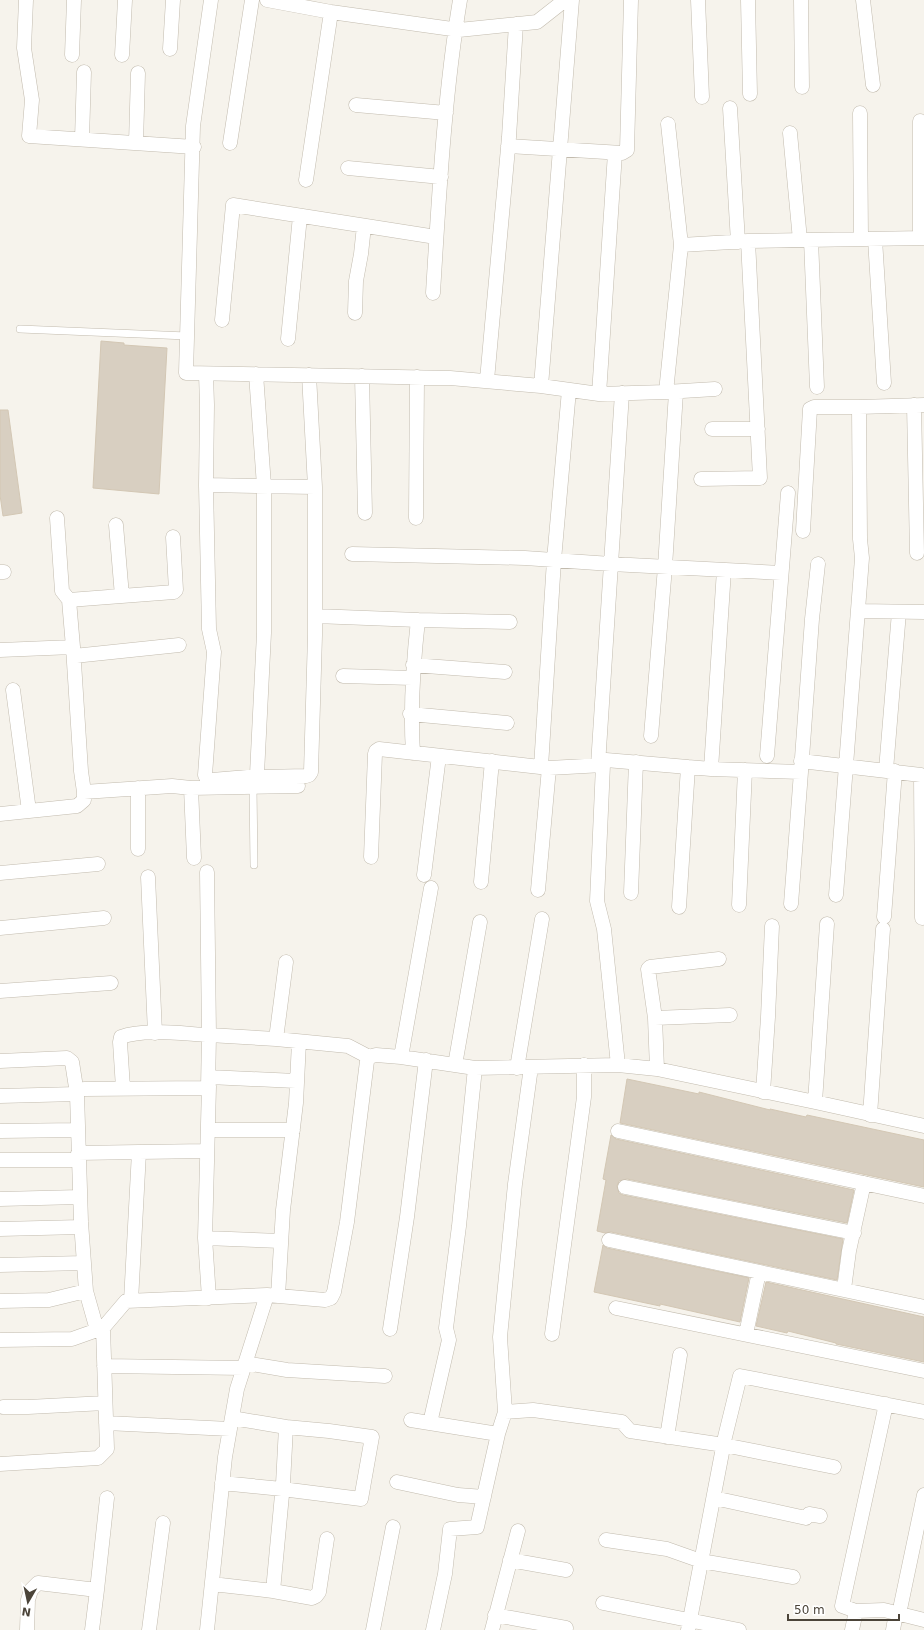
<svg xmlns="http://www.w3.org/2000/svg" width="924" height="1630" font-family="'DejaVu Sans',sans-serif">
<rect width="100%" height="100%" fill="#f6f3ec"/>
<path fill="#d8cfc1" stroke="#d3c7b4" d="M 101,341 L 124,343 L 124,345 L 167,348 L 159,494 L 93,488 Z
M 0,410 L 8,410 L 22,513 L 3,516 L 0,495 Z
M 627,1079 L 699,1094 L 699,1092 L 770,1110 L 770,1109 L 806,1117 L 807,1115 L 924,1140 L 924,1187 L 620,1123 Z
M 611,1135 L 616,1139 L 854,1190 L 847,1223 L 627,1179 L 619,1181 L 617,1186 L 619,1193 L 623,1195 L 843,1239 L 837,1280 L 611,1232 L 605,1233 L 597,1231 L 606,1180 L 603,1179 Z
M 603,1245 L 607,1248 L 749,1278 L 740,1322 L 660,1304 L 660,1306 L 594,1292 Z
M 766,1282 L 924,1317 L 924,1362 L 836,1344 L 836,1343 L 788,1331 L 787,1333 L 756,1326 Z"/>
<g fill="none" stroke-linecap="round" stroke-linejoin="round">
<defs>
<path id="service" d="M 20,329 L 187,336
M 253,787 L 254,865"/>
<path id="minor" d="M 26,0 L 24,48 L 32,100 L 29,136 L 194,147
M 211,0 L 193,126 L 186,373 L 450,378 L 541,386 L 599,394 L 666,392
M 267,0 L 331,12 L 459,30 L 537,22 L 565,0
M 698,0 L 702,97
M 748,0 L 750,94
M 801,0 L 802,87
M 863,0 L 873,85
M 170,49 L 173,0
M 72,55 L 74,0
M 122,55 L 125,0
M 356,105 L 446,113
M 730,108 L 738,242
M 860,113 L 861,239
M 920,121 L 920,238
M 668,124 L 681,245
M 790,133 L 800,240
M 82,139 L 84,72
M 136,143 L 138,73
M 230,143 L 252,0
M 508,146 L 622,153 L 627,150 L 631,0
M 348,168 L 441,177
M 306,180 L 331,12
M 875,239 L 884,383
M 811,240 L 817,387
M 433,293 C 439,196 444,97 460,0
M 355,313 L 356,281 L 361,254 L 364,226
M 222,320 L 233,205 L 436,237
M 288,339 L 300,216
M 206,374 L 207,405 L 206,485 L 315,487
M 256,374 L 264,486 L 264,633 L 257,774 L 262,777 L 306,776 L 309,775 L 311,772 L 315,635 L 315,487 L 309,375
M 362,376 L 365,513
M 487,380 L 509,137 L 516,24
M 541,386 L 572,0
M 715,389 L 666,392 L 681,245 L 748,241 L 924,238
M 622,393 L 611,564 L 781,573
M 599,394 L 615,153
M 914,405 L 917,553
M 712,429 L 758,429
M 701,479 L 760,478 L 748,241
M 206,485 L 209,629 L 214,652 L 205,775 L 207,779 L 212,780 L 259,776
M 57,518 L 62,591 L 69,600
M 416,518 L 417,377
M 116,525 L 122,596
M 803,531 L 810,409 L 814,407 L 859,407 L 924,405
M 352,554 L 525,558 L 611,564 L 598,765
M 0,572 L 4,572
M 859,611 L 924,612
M 315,616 L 418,620
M 73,647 L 69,600 L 174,592 L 176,590 L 173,537
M 0,650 L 73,647 L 81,771 L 84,792
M 74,656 L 179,645
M 413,665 L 505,672
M 343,676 L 412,678
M 13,690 L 29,811
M 410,714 L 507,723
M 651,736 L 665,567 L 676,392
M 413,753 C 410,708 413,665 418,620 L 510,622
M 767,756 L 788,493
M 801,761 L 921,775 L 922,918
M 603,765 L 606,760 L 711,769 L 724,570
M 541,767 L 554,560 L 569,390
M 711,769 L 801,772 L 812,619 L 818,564
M 886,770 L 899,612
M 138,788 L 138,849
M 191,788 L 194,858
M 0,814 L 77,806 L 84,800 L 84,792 L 172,786 L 191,788 L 298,786
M 371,857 L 375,754 L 376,751 L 379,749 L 549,768 L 603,765 L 597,901 L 604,929 L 618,1065
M 0,873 L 98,864
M 424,875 L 439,756
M 148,877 L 155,1033
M 481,882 L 492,761
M 538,890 L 549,768
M 631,893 L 636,762
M 836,895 L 862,558 L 860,539 L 859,407
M 791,904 L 801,772
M 739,905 L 745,770
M 679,907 L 688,767
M 884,917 L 895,771
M 0,928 L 104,918
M 0,991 L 111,983
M 655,1018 L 648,969 L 650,967 L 719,959
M 276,1039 L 286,962
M 401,1057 L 431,888
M 0,1061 L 67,1058 L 72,1062 L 77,1094 L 81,1222 L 86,1291 L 97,1330
M 455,1065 L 480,922
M 517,1068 L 542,919
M 657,1069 L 655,1018 L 730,1015
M 209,1077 L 296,1081
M 209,1086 L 205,1238 L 209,1298
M 123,1088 L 120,1042 L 121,1037 C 144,1028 185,1034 209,1035 L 207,872
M 84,1089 L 208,1088 L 209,1035 L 276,1039 L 348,1046 L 369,1057
M 763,1092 L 768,1017 L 772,926
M 0,1096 L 77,1094
M 815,1102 L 827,924
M 870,1115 L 883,929
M 208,1130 L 293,1130
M 0,1131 L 78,1130
M 618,1131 L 924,1196
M 139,1152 L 207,1151
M 78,1153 L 139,1152 L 131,1301
M 0,1160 L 79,1160
M 625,1187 L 854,1233
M 0,1199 L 80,1197
M 0,1229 L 81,1227
M 205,1238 L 281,1241
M 609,1240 L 924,1307
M 0,1265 L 84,1263
M 844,1289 L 849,1251 L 864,1183
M 278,1296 L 283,1210 L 296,1103 L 299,1042
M 0,1301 L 49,1300 L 86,1291
M 616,1308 L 924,1371
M 390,1329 L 407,1217 L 426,1060
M 552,1334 L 584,1097 L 584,1065
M 746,1334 L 759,1272
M 0,1340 L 72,1339 L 103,1328 L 126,1301 L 267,1295 L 325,1300 L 331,1298 L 334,1292 L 347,1222 L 367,1061 L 369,1057 L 376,1055 L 401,1057 L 475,1068 L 618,1065 L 657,1069 L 815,1102 L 924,1126
M 245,1363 L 287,1370 L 385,1376
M 104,1366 L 244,1368
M 3,1407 L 28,1407 L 105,1403
M 505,1412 L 500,1337 L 515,1184 L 531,1067
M 411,1420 L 498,1434 L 477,1527 L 450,1529 L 445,1574 L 433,1630
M 106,1423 L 230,1429
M 430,1423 L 449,1340 L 446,1328 L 459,1226 L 475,1068
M 498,1434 L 505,1412 L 533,1410 L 622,1422 L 630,1431 L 724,1445 L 834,1467
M 667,1437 L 680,1355
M 0,1464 L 98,1458 L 107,1449 L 103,1328
M 397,1482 L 458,1495 L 484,1497
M 222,1483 L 282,1489 L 361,1499 L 372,1437 L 329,1431 L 286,1427
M 714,1498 L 806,1518 L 809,1514 L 820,1516
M 606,1540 L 667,1549 L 701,1561 L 793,1577
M 510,1560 L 566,1570
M 212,1584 L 273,1591 L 283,1484 L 286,1427 L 232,1418
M 97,1590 L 107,1498
M 273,1591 L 312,1598 L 316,1596 L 319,1592 L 327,1539
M 603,1603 L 739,1630
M 856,1611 L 842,1606 L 886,1404
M 899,1614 L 924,1495
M 495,1615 L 566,1628
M 27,1630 L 28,1600 L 31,1590 L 38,1583 L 97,1590 L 92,1630
M 149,1630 L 163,1523
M 207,1630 L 225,1457 L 237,1389 L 267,1295
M 373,1630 L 393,1527
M 492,1630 L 518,1531
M 688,1630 L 725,1437 L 740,1376 L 924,1412
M 852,1630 L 856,1611 L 884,1610 L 924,1620
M 893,1630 L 896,1613"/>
</defs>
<use href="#service" stroke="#c2bbae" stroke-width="8"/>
<use href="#minor" stroke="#c2bbae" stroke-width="15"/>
<use href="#service" stroke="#fff" stroke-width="7"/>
<use href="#minor" stroke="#fff" stroke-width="14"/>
</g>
<g transform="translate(28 1602) rotate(189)" stroke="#ffffff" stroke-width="3" paint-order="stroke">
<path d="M0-3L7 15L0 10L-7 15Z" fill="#4b4439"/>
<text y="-6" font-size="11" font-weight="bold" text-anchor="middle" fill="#4b4439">N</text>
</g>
<path d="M788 1614v6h111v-6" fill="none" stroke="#4b4439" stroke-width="2"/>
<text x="794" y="1614" font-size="12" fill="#4b4439" stroke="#ffffff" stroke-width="3" paint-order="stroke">50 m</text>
</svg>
